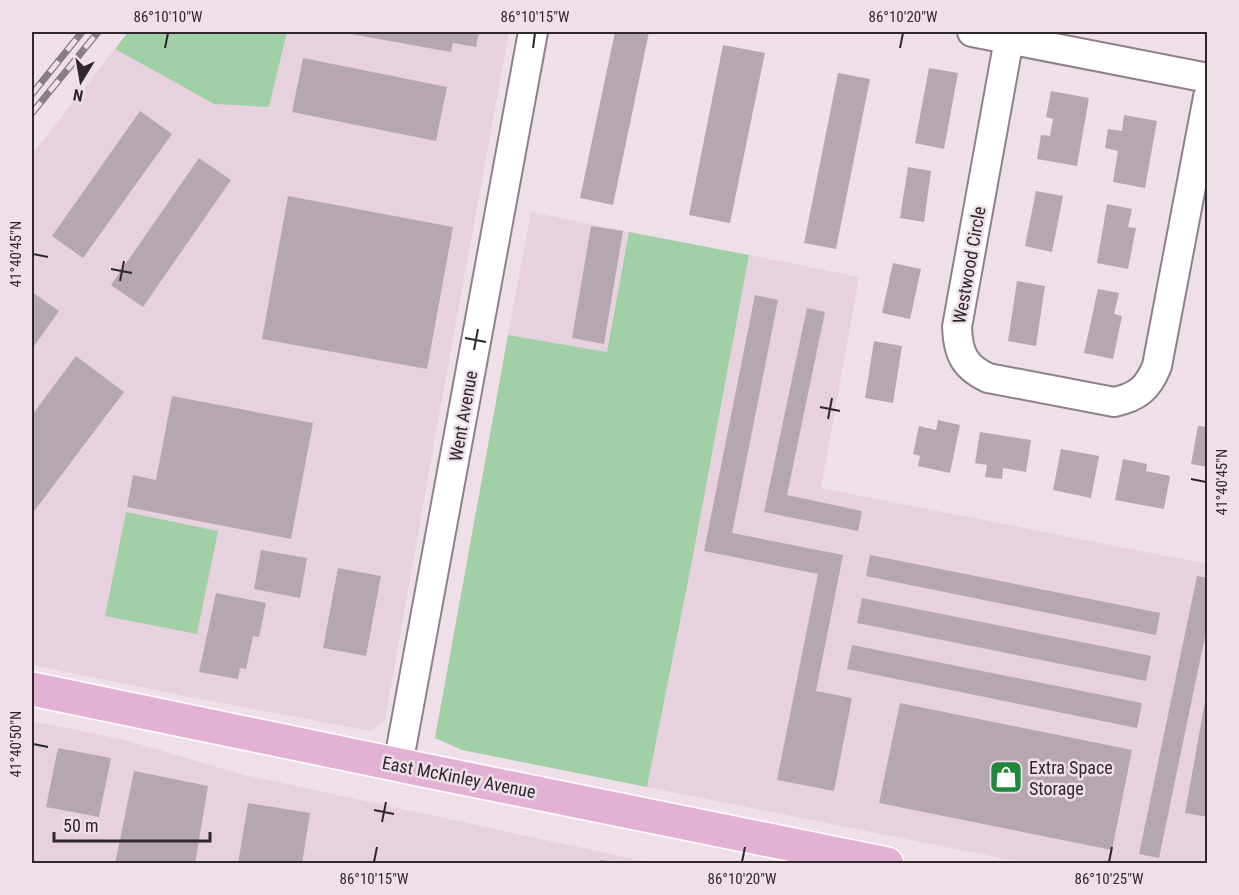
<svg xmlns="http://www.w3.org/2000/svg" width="1239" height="895" font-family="'Roboto Condensed',sans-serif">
<rect width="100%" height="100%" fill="#eedfe9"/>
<path fill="#e7d1df" d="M 287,32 L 509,32 L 436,432 L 385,720 L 370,731 L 185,696 L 32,665 L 32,154 L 115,49 L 214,104 L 269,107 Z
M 531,212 L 629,232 L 607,352 L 508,335 Z
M 749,255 L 859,277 L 821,488 L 1207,564 L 1207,863 L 1025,863 L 647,787 L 693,556 Z
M 32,721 L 125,740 L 240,774 L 652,863 L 32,863 Z"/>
<path fill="#a1d0a6" d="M 128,32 L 287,32 L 269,107 L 214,104 L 115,49 Z
M 629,232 L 749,255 L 693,556 L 647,787 L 462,750 L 435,738 L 508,335 L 607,352 Z
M 126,512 L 218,531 L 197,634 L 105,616 Z"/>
<path fill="#b5a7b0" d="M 345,32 L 479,32 L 476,47 L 453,43 L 451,52 L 345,33 Z
M 615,32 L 649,32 L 613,205 L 580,198 Z
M 723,45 L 765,53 L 730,223 L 689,215 Z
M 303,58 L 447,87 L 436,141 L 292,112 Z
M 929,68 L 958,73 L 944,149 L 915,143 Z
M 838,73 L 870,79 L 836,249 L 804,243 Z
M 1051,91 L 1089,98 L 1077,166 L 1037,159 L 1041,135 L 1050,136 L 1053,119 L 1046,117 Z
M 140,111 L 172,134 L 83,258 L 52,236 Z
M 1124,115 L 1157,121 L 1145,188 L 1113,182 L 1118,151 L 1105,148 L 1108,129 L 1122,131 Z
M 199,158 L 231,180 L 143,307 L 111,285 Z
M 908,167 L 931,171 L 924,222 L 900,218 Z
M 1036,191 L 1063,196 L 1052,252 L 1025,246 Z
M 288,196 L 453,227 L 427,369 L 262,339 Z
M 1107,204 L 1132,209 L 1128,227 L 1136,228 L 1128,269 L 1097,263 Z
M 591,226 L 623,231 L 604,344 L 572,338 Z
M 893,263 L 921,269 L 910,319 L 882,313 Z
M 1017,281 L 1045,286 L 1036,346 L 1008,341 Z
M 1098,289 L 1119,293 L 1114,314 L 1122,316 L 1113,359 L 1084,353 Z
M 32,292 L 59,311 L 32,349 Z
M 755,295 L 778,300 L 732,533 L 843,555 L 816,691 L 852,698 L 834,791 L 777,780 L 818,574 L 704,551 Z
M 807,308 L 825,312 L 787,495 L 862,511 L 858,531 L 764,512 Z
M 874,341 L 902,346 L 893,403 L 865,398 Z
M 76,356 L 124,392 L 32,514 L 32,415 Z
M 172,396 L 313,423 L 291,539 L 127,507 L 133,475 L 156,480 Z
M 938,420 L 960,425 L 950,473 L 918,466 L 920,456 L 913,454 L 919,426 L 936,430 Z
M 1198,426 L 1208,427 L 1208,467 L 1191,464 Z
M 980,432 L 1031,440 L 1026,472 L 1003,468 L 1002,479 L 985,477 L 987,465 L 975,463 Z
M 1061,449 L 1099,456 L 1091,498 L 1053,490 Z
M 1123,459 L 1147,464 L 1146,471 L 1170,476 L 1164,509 L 1115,500 Z
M 261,550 L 307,558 L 300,598 L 254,589 Z
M 870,555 L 1160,613 L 1156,635 L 866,576 Z
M 338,568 L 381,576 L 366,656 L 323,648 Z
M 1197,576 L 1208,578 L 1208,622 L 1159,858 L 1139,854 Z
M 216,593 L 266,603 L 259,637 L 253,636 L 246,669 L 240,668 L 238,679 L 199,672 Z
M 862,598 L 1151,656 L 1146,681 L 857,623 Z
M 852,645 L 1142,703 L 1137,728 L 847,669 Z
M 1206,696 L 1208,696 L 1208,817 L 1185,813 Z
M 900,703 L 1132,750 L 1112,850 L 879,803 Z
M 58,748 L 111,758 L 99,817 L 46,807 Z
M 134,771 L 208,786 L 195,864 L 115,864 Z
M 248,803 L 310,813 L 302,864 L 238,864 Z
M 600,860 L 615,862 L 615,864 L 600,864 Z"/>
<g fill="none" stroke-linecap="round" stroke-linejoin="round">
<defs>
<path id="minor" d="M 972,32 L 1208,78
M 1009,39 L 957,327 C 958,353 964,367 988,378 L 1114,402 C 1138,397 1148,388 1157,366 L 1208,97
M 398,765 L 533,32"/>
<path id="major" d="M 32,689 L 428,771 L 887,864"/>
</defs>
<use href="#minor" stroke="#8e8189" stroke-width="32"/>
<use href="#major" stroke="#fff" stroke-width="36"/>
<use href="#minor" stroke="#fff" stroke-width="28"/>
<use href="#major" stroke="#e2b1d3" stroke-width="33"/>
<defs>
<path id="rail" d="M 32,94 L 82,32
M 32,113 L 98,32"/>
</defs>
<use href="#rail" stroke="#887e85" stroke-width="7"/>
<use href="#rail" stroke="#eedfe9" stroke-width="4.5" stroke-dasharray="14" stroke-linecap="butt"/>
</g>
<path fill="none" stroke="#2e282c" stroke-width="2" d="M 165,48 L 168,33M 533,48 L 535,33M 900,48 L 903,33M 33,254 L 48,257M 111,269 L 132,273M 120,281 L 124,261M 465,338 L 486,342M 474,350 L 478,329M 820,407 L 840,411M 828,419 L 832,398M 1191,479 L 1206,482M 33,744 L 48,747M 374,810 L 394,814M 382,822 L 386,802M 374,862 L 377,847M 742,862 L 745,847M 1109,862 L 1112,847"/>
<defs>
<symbol id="shop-square" viewBox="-11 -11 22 22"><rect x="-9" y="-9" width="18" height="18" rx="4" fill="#23873b" stroke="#eedfe9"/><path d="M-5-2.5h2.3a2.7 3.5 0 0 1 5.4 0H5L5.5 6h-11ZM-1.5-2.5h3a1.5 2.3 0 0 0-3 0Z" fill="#fff"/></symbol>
</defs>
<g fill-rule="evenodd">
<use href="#shop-square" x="987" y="758" width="38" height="38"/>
</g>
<g text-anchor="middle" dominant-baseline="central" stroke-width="5" stroke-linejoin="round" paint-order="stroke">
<g font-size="18" fill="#2e282c" stroke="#eedfe9">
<text transform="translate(969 265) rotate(-80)">Westwood Circle</text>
<text transform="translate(463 416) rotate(-80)">Went Avenue</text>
<text transform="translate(459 777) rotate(11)">East McKinley Avenue</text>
</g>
<g font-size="18" fill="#2e282c" stroke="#eedfe9" text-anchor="start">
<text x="1029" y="767">Extra Space<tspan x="1029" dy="21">Storage</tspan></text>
</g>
</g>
<rect width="1239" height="895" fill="none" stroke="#eedfe9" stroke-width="66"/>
<g transform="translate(81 81) rotate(191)" stroke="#eedfe9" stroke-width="4.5" paint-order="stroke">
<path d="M0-4.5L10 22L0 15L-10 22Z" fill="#2e282c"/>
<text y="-9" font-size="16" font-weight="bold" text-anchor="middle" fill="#2e282c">N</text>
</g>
<path d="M54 832v9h156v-9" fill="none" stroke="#2e282c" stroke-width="3"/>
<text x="63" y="832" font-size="18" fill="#2e282c" stroke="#eedfe9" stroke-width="4.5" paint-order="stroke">50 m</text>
<rect x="33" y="33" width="1173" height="829" fill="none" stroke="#2e282c" stroke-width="2"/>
<g font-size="15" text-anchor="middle" fill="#2e282c">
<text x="168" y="22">86°10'10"W</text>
<text x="535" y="22">86°10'15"W</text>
<text x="903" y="22">86°10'20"W</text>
<text transform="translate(16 254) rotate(-90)" y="5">41°40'45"N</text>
<text transform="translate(1222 482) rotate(-90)" y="5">41°40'45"N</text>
<text transform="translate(16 744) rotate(-90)" y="5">41°40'50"N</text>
<text x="374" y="884">86°10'15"W</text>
<text x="742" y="884">86°10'20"W</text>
<text x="1109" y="884">86°10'25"W</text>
</g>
</svg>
